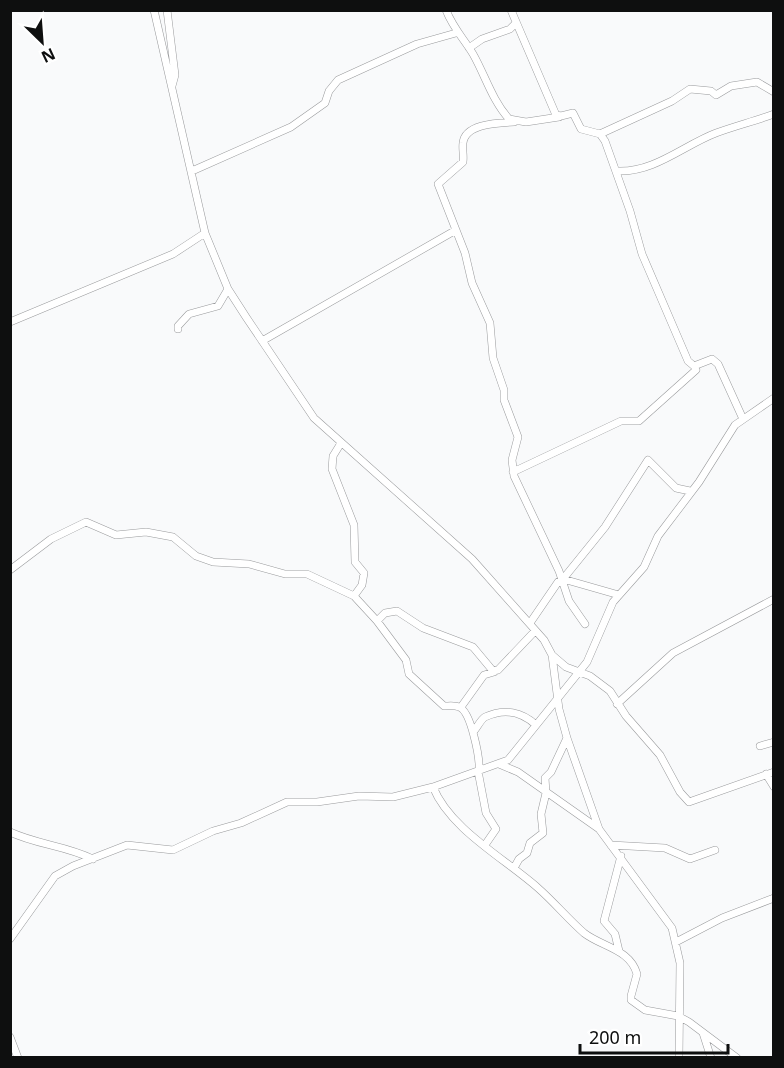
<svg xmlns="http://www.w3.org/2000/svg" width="784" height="1068" font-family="'Noto Sans',sans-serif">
<rect width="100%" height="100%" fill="#f9fafb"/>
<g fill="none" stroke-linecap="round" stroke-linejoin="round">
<defs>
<path id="minor" d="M 154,10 L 205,233 L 228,289 L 246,317 L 314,418 L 472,559 L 544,640 L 552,655 L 559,709 L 567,738 L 599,829 L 672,928 L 680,963 L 679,1058
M 167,10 L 175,75 L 172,86
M 446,10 C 453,28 464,39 473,54 C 485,75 492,100 509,119 L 526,122 L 559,117
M 511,10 L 556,115 L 561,116 L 573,113 L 581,129 L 600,134 L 605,141 L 630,211 L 642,254 L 688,361 L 694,366 L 712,359 L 718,364 L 743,419
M 469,48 L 482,39 L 510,29 L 516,23
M 514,122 C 500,123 465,123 463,143 C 462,149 464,155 463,162 L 438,184 L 465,253 L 472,283 L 490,323 L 493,358 L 504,390 L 504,400 L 518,437 L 512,460 L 514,476 L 559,571 L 569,601 L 585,624
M 600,134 L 672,101 L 690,89 L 711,91 L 716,95 L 731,86 L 757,82 L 774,92
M 192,171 L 291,127 L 325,103 L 329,91 L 338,80 L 417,44 L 456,33
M 617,171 C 654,173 684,145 716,133 C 735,126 755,121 774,114
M 10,322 L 173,254 L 205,233
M 178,329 L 178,326 L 189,314 L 218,306 L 228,289
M 262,341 L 456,230
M 341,443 L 333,456 L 332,469 L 354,525 L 355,562 L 364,573 L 362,585 L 354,596
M 513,472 L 621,421 L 639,421 L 696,370
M 10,570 L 51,539 L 86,522 L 116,535 L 146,532 L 173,537 L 196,556 L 213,562 L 249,564 L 285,574 L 307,574 L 354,596 L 377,621 L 406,660 L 409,674 L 444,706 C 449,706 455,705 459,707 C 471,711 480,758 479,771
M 563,579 L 605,527 L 648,460 L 676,488 L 690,491
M 377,621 L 385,613 L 397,611 L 423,628 L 473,647 L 493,671 L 498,670 L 535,631
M 530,623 L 558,582 L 563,579 L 619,595
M 552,655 L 566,667 L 590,676 L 610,691 L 626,716 L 660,755 L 680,792 L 689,802 L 774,772
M 617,704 L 673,653 L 774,599
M 461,707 L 484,675 L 494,672
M 473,732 C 477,728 481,719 485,717 C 504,708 522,712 536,725
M 760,746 L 774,742
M 499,764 L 518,772 L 599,829
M 478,771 L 486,813 L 496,829 L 485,845
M 766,774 L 774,787
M 433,787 C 450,829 504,858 538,888 C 554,902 568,919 584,933 C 602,947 630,949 637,974 L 631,996 L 631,1000 L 645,1010 L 678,1016 L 689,1022 L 737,1058
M 10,832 C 38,845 64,845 93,859
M 611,845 L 665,848 L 690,859 L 715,850
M 514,868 L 519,859 L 527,853 L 530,843 L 543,833 L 541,814 L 546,793 L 545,778 L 551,772 L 567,738
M 10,939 L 55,876 L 73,866 L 127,845 L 173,850 L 213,831 L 241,823 L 287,802 L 317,802 L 359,796 L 393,797 L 433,787 L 508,760 L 587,662 L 613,602 L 644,567 L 658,536 L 699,482 L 735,425 L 774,398
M 676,942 L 722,918 L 774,898
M 619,951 L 615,934 L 604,921 L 621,856
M 703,1033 L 711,1058
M 10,1037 L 18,1058"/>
</defs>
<use href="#minor" stroke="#999a9c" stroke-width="8"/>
<use href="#minor" stroke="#fff" stroke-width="7"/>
</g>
<rect width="784" height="1068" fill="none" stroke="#0e0f0f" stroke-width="24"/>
<g transform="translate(42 42) rotate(155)" stroke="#ffffff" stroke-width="4.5" paint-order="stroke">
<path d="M0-4.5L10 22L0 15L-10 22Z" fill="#0e0f0f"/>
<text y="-9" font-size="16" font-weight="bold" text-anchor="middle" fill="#0e0f0f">N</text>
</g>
<path d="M580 1044v9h148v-9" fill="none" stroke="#0e0f0f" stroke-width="3"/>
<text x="589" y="1044" font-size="18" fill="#0e0f0f" stroke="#ffffff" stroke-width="4.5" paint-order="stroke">200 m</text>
</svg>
